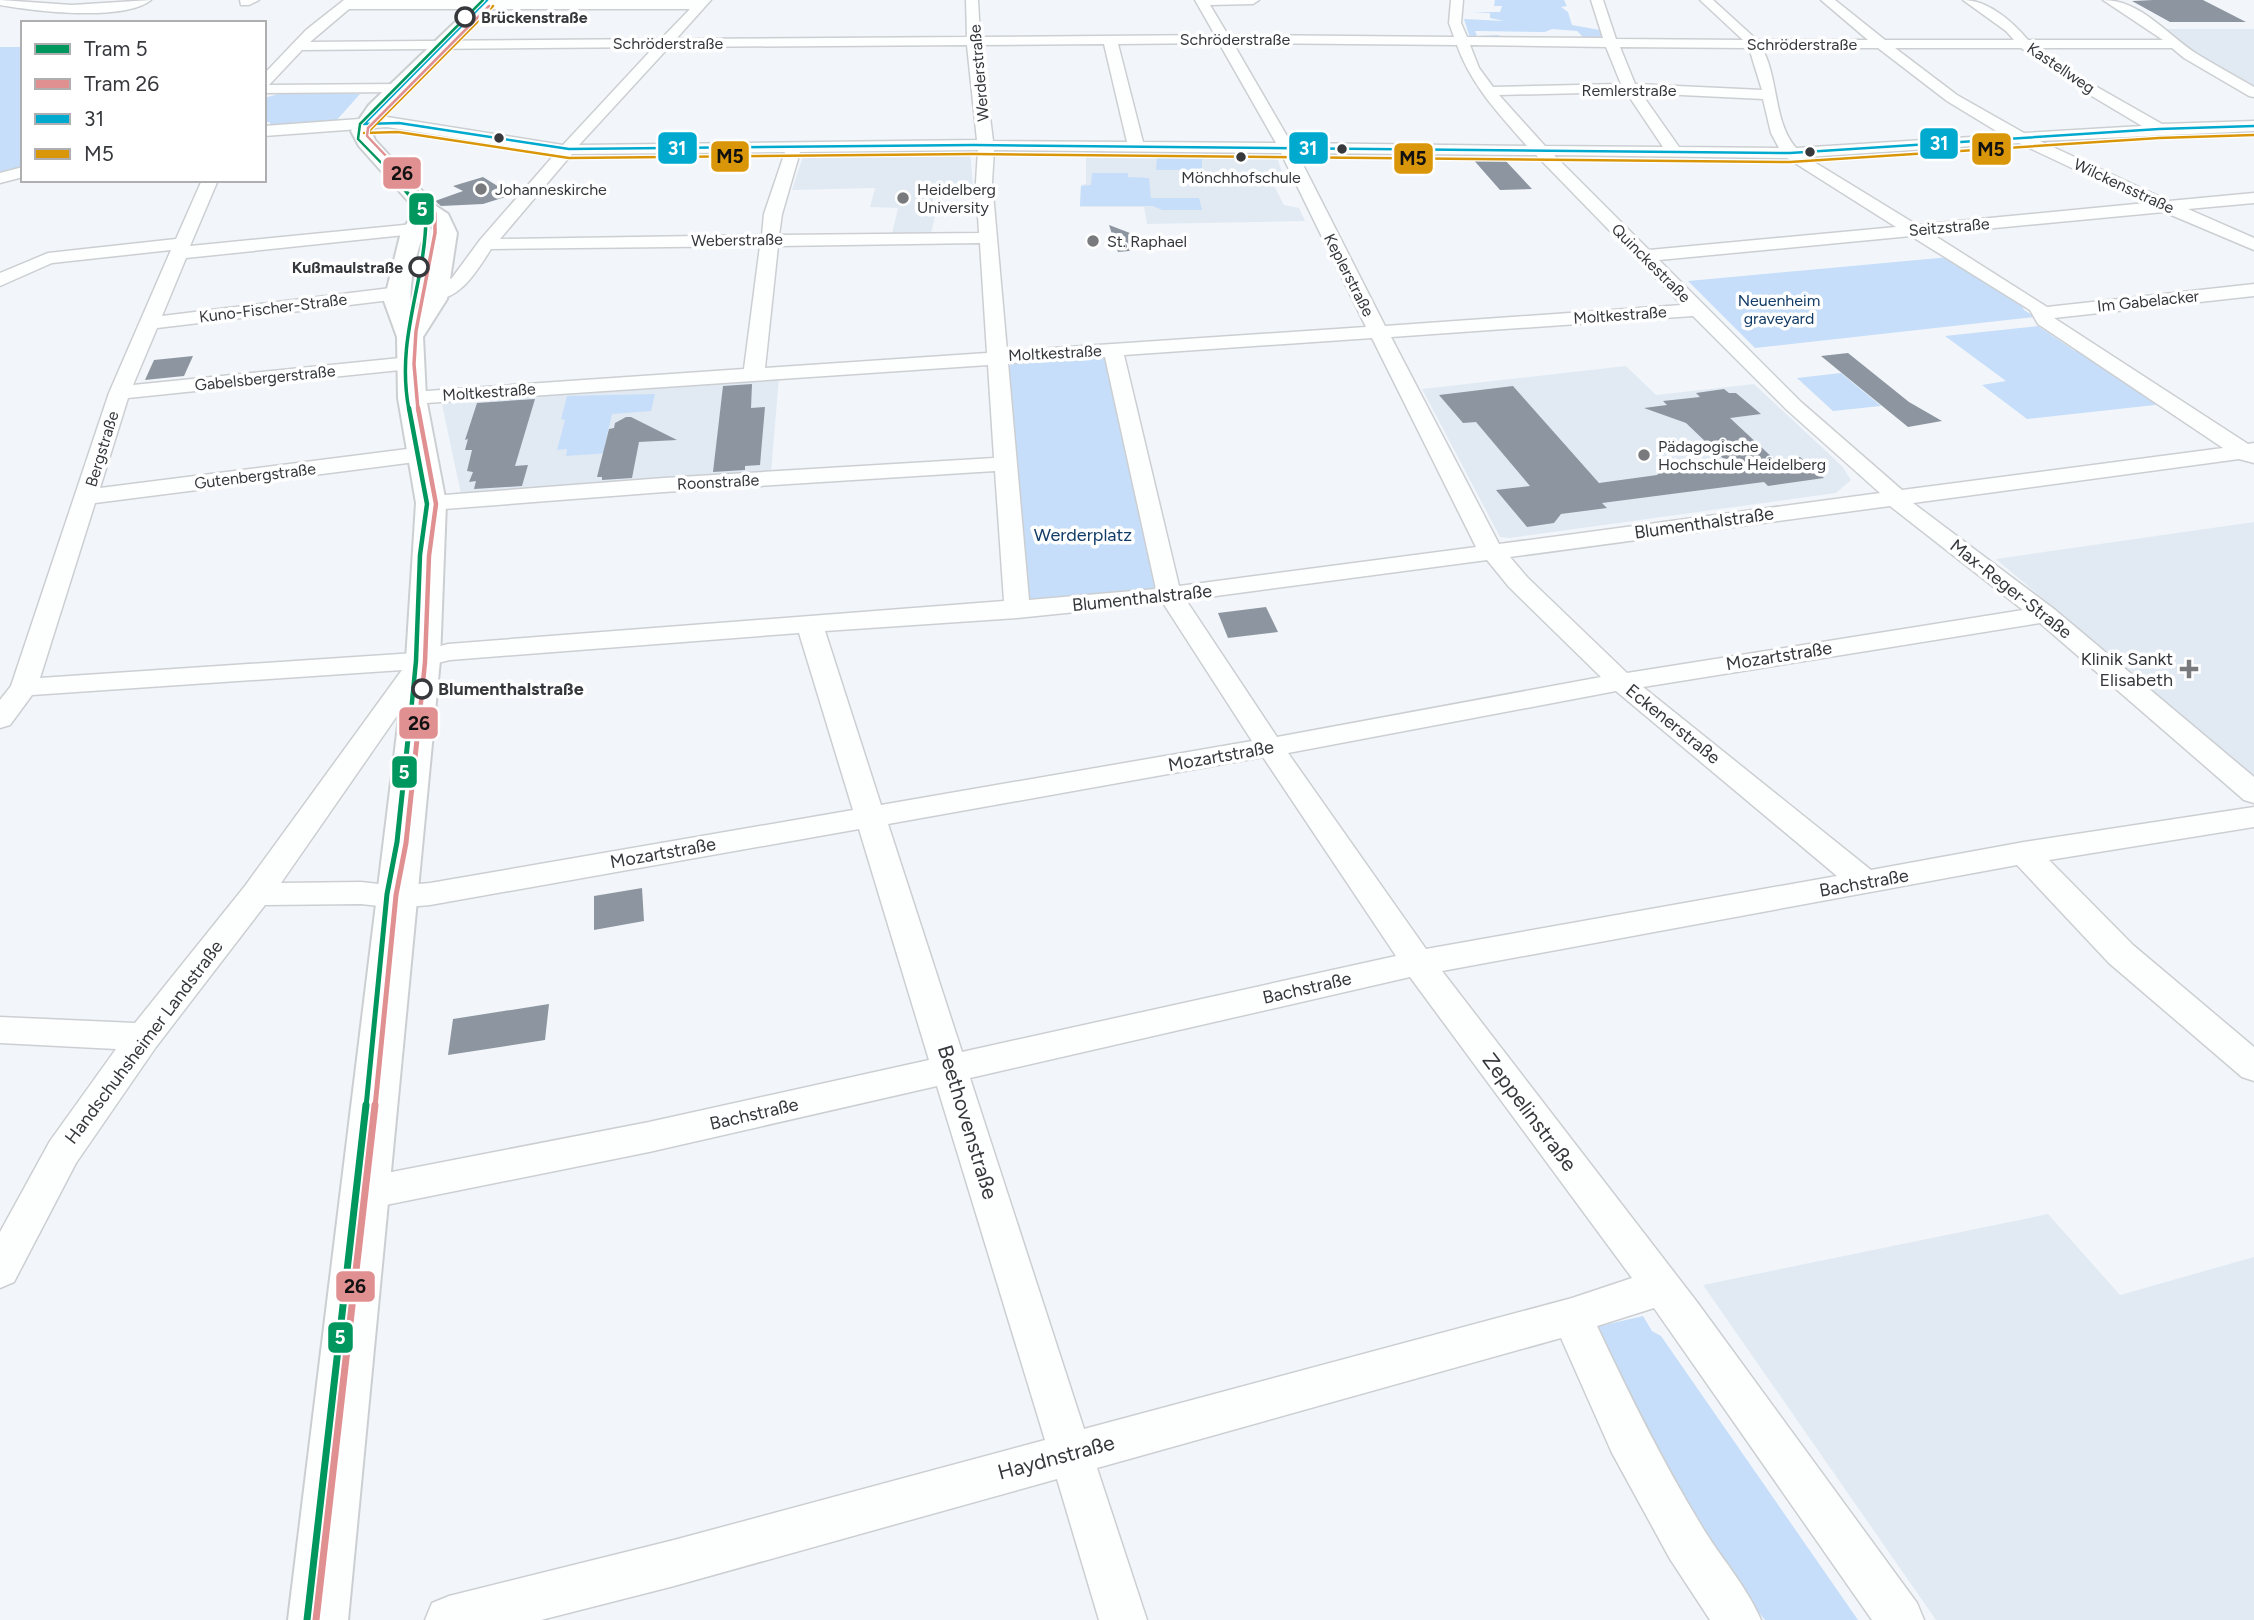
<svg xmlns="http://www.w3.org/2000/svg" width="2254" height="1620" font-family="Figtree,sans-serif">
<rect width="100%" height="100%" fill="#f2f6fa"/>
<path fill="#e1eaf3" d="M 2164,29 L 2254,29 L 2254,87 L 2177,41 Z
M 970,148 L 973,189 L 934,190 L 932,207 L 937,207 L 931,234 L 892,234 L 898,208 L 870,207 L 875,188 L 792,190 L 805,150 Z
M 1086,151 L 1275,153 L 1285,179 L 1272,182 L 1284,205 L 1299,208 L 1305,221 L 1147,224 L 1144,207 L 1080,207 L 1081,185 L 1086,184 Z
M 1626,366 L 1656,395 L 1754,384 L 1842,466 L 1851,480 L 1836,493 L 1509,538 L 1500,537 L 1422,389 Z
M 779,377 L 771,474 L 461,494 L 441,400 Z
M 2254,522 L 2254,778 L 1996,559 Z
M 2048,1214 L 2120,1295 L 2254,1257 L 2254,1620 L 1936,1620 L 1703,1285 Z"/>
<path fill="#c6def9" d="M 1495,0 L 1564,0 L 1567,6 L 1561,7 L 1568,12 L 1572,25 L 1600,30 L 1603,38 L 1585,39 L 1577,31 L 1552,29 L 1545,32 L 1475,31 L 1477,36 L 1499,35 L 1501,39 L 1470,38 L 1464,19 L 1504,21 L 1490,18 L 1490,13 L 1471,12 L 1500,12 L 1502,6 L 1494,6 Z
M 0,47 L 23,47 L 23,170 L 0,177 Z
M 282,93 L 284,94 L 360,94 L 336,121 L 270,125 L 270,122 L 264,123 L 264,98 Z
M 1157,156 L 1202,156 L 1202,170 L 1156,170 Z
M 1092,173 L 1128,173 L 1128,177 L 1149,178 L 1151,198 L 1199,198 L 1202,210 L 1162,210 L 1153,206 L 1080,206 L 1081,186 L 1091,185 Z
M 1950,257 L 2021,304 L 2024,310 L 2035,317 L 1755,348 L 1688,281 Z
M 2038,326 L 2075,351 L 2081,351 L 2164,404 L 2027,419 L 1982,385 L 2006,381 L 1945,336 Z
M 1106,352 L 1160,593 L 1029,605 L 1005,363 Z
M 1841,373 L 1881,406 L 1833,411 L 1797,378 Z
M 655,394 L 651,411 L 612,414 L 605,444 L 608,453 L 566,456 L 567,449 L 557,450 L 565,420 L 561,419 L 567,396 Z
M 1643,1316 L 1652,1331 L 1661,1336 L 1858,1620 L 1765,1620 L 1693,1535 L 1591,1328 Z"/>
<path fill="#8d96a0" d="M 2153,0 L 2203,0 L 2246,22 L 2170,22 L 2132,1 Z
M 1471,157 L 1503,158 L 1532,189 L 1500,190 Z
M 483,177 L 512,195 L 483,204 L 441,206 L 435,201 L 463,191 L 453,186 Z
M 1109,225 L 1143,238 L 1129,251 L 1118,252 Z
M 1848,353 L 1909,402 L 1942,421 L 1908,427 L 1821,356 Z
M 193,356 L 184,376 L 145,380 L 154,360 Z
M 752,384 L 751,408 L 765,407 L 760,465 L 745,466 L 745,470 L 713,472 L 723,386 Z
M 1513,386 L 1599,483 L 1657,475 L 1662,470 L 1673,468 L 1685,471 L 1731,466 L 1686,423 L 1644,408 L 1667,405 L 1663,401 L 1700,397 L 1696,393 L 1724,389 L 1729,393 L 1736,393 L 1761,414 L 1730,418 L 1775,460 L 1800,457 L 1824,478 L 1768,486 L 1764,482 L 1602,503 L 1607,508 L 1561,514 L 1554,523 L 1527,527 L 1496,490 L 1530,486 L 1476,422 L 1463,423 L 1439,395 Z
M 535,399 L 515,466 L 528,465 L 522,486 L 474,489 L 476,481 L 469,482 L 473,472 L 467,471 L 472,450 L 465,450 L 468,439 L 465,440 L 477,403 Z
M 626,417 L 631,417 L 677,440 L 639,442 L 632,478 L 602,480 L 602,477 L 597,477 L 609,429 L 614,428 L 615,423 Z
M 1266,607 L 1278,632 L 1228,638 L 1218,613 Z
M 642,888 L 644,921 L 594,930 L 594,896 Z
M 549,1004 L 545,1040 L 448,1055 L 453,1019 Z"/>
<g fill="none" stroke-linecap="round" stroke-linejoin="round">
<defs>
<path id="minor" d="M 0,0 L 72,5 L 151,0 C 123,22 34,11 0,5 Z
M 240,0 L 259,0 L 249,5 L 241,5 Z
M 344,0 L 711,0 L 676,39 L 967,37 L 966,0 L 978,0 L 980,37 L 1215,35 L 1195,0 L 1259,0 L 1253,4 L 1210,5 L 1228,35 L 1454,37 L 1449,23 L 1451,0 L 1463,0 L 1461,23 L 1467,37 L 1603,38 L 1591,0 L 1603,0 L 1616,39 L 1743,40 L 1700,0 L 1713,0 L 1757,40 L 1868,40 L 1821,0 L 1835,0 L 1885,40 L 2014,40 L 2006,31 L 1963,0 C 1988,0 2012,21 2028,40 L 2163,40 L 2103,0 C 2141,0 2167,35 2197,54 C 2215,65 2235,76 2254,87 L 2254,97 L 2249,96 L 2184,58 L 2172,48 L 2038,48 L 2090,83 L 2162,124 L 2254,121 L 2254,131 L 2040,141 L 2169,201 L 2254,193 L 2254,203 L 2188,209 L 2254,238 L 2254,250 L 2164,212 L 1932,234 L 2047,307 L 2254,284 L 2254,296 L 2054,318 L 2248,444 L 2254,443 L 2254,463 L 2239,459 L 1913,503 L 2054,609 L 2254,777 L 2254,803 L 2244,800 L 2040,623 L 1643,687 L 1871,870 L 2024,842 L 2254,807 L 2254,827 L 2049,860 L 2133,945 L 2254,1047 L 2254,1081 L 2242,1077 L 2109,963 L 2017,865 L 1442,971 L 1697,1302 L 1917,1603 L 1924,1620 L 1872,1620 L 1654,1308 L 1597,1326 C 1629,1394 1662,1461 1701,1525 C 1720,1557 1746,1585 1761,1620 L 1710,1620 L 1670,1559 L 1612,1453 L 1561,1338 L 1097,1468 L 1147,1620 L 1099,1620 L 1057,1479 L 674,1586 L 541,1620 L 425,1620 L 432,1603 L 449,1596 L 674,1540 L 1045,1440 L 937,1086 L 649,1152 L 366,1209 L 353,1204 L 347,1193 L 353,1182 L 366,1177 L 649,1122 L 929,1060 L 859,829 L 430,905 L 397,908 L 361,904 L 265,905 L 156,1047 L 76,1163 L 14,1282 L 0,1288 L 0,1232 L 50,1141 L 116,1049 L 0,1043 L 0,1017 L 135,1023 L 245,886 L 402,670 L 32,695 L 10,725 L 0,728 L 0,700 L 11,686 L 109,393 L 171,250 L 52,263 L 0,286 L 0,273 L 48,253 L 176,239 L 202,180 L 218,180 L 190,246 L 414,224 L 423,229 L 414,234 L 186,258 L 162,316 L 399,287 L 408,293 L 399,299 L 157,328 L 133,385 L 410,357 L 417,359 L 420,363 L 417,367 L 410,369 L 128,398 L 100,488 L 423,447 L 431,449 L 434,454 L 431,459 L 423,461 L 95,503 L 40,678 L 415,653 L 448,644 L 1004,601 L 995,471 L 664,492 L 431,510 L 423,508 L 419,503 L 423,498 L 431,496 L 664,478 L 994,458 L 988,365 L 412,404 L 405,402 L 402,398 L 405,394 L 412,392 L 744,369 L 760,246 L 491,249 C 478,269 458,305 429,298 L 427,294 L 452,278 L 480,240 L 555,154 L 387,127 L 264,136 L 264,126 L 387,117 L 563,145 L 654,47 L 302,50 L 269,85 L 399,84 L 406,88 L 399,92 L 264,93 L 264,74 L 306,30 ZM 349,9 L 690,9 L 661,39 L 310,42 ZM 1219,43 L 1276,143 L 1143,142 L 1118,44 ZM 1233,43 L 1457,45 C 1471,85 1499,114 1527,146 L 1291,143 ZM 1104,44 L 1127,142 L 993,141 L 981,45 ZM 967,45 L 977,140 L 579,145 L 669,47 ZM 1470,45 L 1606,47 L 1621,84 L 1493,87 L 1479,68 ZM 1620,47 L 1749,48 L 1762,90 L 1635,84 ZM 1762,48 L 1878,48 L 1947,101 L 2003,135 L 1796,148 C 1773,122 1779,79 1762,48 ZM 1895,48 L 2021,48 L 2080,89 L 2142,126 L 2024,133 L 1957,95 ZM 1626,92 L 1663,147 L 1545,146 L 1499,95 ZM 1641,93 L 1763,99 L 1771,133 L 1779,148 L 1679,147 ZM 2019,143 L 2146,203 L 1917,225 L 1806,157 ZM 978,150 L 976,182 L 979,233 L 779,235 L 782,214 L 800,152 ZM 994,150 L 1281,153 L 1366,327 L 1007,351 L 992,182 ZM 785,152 L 764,214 L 762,235 L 500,239 L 572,154 ZM 1297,153 L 1536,155 L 1682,305 L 1385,326 ZM 1554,155 L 1787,158 L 1896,227 L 1649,250 ZM 1911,236 L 2030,310 L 2038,324 L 2223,448 L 1902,490 L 1801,402 L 1659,260 ZM 980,243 L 987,353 L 765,368 L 778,246 ZM 1693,316 L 1787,410 L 1880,493 L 1499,544 L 1391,337 ZM 1372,338 L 1476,547 L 1179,586 L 1124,355 ZM 1105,357 L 1156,589 L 1029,600 L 1008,363 ZM 1890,506 L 2023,610 L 1627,673 L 1527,577 L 1510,557 ZM 1487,560 L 1509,587 L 1601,677 L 1277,737 L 1186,600 ZM 1163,603 L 1252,741 L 881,805 L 825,631 L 1017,618 ZM 799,633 L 853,810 L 430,883 L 397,886 L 361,882 L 281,883 L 433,664 L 450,660 ZM 1616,691 L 1837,876 L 1426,949 L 1288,753 ZM 1263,757 L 1396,956 L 962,1052 L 888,824 ZM 1410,977 L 1632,1278 L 1572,1298 L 1084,1429 L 970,1078 Z
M 23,167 L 23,177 L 0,183 L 0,173 Z"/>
<path id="major" d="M 478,0 L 495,0 L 383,113 L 371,131 L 375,140 L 436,206 L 448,214 L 457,233 L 447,299 L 423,337 L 426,398 L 446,503 L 440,660 L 348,1620 L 288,1620 L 406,660 L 416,503 L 398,398 L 397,337 L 384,301 L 401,232 L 416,210 L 359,146 L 351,131 L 369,105 ZM 430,221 L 435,233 L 423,299 L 413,313 C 405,293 418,240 430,221 Z"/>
</defs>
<use href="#minor" stroke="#cccfd2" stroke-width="3"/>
<use href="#major" stroke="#cccfd2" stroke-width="4"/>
<use href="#minor" fill="#fdfefe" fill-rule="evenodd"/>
<use href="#major" fill="#fdfefe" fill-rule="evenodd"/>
<defs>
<path id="bus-1" d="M 364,124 L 399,123 L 569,149 L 973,145 L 1790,153 L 2159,129 L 2254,126
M 364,124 L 487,0"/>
<path id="bus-2" d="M 370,130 L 493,6
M 364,133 L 398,132 L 569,158 L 973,154 L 1790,162 L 2159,138 L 2254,135"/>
</defs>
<use href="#bus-1" stroke="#fff" stroke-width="5"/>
<use href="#bus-2" stroke="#fff" stroke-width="5"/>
<use href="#bus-1" stroke="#00a9ce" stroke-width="2.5"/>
<use href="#bus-2" stroke="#da9609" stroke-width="2.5"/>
<defs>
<path id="tram-1-far4" d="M 396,178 L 358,139 L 360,124 L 483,0"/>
<path id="tram-1-far3" d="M 394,177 L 426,215 C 426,283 395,337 409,410"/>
<path id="tram-1-far2" d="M 409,408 L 427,504 L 420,555 L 416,661 L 411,712"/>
<path id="tram-1-far1" d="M 366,1107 L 387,894 L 397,842 L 411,711"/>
<path id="tram-1" d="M 307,1620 L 366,1105"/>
<path id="tram-2-far4" d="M 407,178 L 367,136 L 368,128 L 489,6"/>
<path id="tram-2-far3" d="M 406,177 L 435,213 L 435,233 L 416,331 L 414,364 L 418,410"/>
<path id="tram-2-far2" d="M 418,408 L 436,504 L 429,556 L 425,662 L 420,712"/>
<path id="tram-2-far1" d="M 375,1107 L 396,895 L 406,843 L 420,711"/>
<path id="tram-2" d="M 316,1620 L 375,1105"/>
</defs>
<use href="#tram-1-far4" stroke="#fff" stroke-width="5"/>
<use href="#tram-1-far3" stroke="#fff" stroke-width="7"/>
<use href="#tram-1-far2" stroke="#fff" stroke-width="9"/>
<use href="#tram-1-far1" stroke="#fff" stroke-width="10"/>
<use href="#tram-1" stroke="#fff" stroke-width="12"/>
<use href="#tram-2-far4" stroke="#fff" stroke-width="5"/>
<use href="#tram-2-far3" stroke="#fff" stroke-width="7"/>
<use href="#tram-2-far2" stroke="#fff" stroke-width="9"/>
<use href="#tram-2-far1" stroke="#fff" stroke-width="10"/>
<use href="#tram-2" stroke="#fff" stroke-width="12"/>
<use href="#tram-1-far4" stroke="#00975f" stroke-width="2.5"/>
<use href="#tram-1-far3" stroke="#00975f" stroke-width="3.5"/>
<use href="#tram-1-far2" stroke="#00975f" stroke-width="4.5"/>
<use href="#tram-1-far1" stroke="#00975f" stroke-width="5"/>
<use href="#tram-1" stroke="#00975f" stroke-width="7"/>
<use href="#tram-2-far4" stroke="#e09091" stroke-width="2.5"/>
<use href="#tram-2-far3" stroke="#e09091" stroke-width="3.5"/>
<use href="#tram-2-far2" stroke="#e09091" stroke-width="4.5"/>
<use href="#tram-2-far1" stroke="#e09091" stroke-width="5"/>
<use href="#tram-2" stroke="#e09091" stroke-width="7"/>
</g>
<g fill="#fff" stroke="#36383c" stroke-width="3.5">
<circle cx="465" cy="17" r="9"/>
<circle cx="419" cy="267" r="9"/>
<circle cx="422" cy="689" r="9"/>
</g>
<g fill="#36383c" stroke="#fff" stroke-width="2.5">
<circle cx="499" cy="138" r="6"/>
<circle cx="1342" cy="149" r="6"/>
<circle cx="1810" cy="152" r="6"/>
<circle cx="1241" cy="157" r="6"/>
</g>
<g fill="#787a7e" stroke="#fff" stroke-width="2.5">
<circle cx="481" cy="189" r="7"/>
<circle cx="903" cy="198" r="7"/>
<circle cx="1093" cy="241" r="7"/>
<circle cx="1644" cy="455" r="7"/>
<path d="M2185.5 658.5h7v7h7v7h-7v7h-7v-7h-7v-7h7z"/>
</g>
<g text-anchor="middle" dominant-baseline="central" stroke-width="7" stroke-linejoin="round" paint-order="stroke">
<g font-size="16" font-weight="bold" fill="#36383c" stroke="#fff" text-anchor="start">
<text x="481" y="17">Brückenstraße</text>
<text x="403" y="267" text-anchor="end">Kußmaulstraße</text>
</g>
<g font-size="16" fill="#36383c" stroke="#fff">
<text x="1235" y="39">Schröderstraße</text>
<text x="668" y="43">Schröderstraße</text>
<text x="1802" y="44">Schröderstraße</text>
<text transform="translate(2061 68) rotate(34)">Kastellweg</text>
<text transform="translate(979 73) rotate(-95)">Werderstraße</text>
<text x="1629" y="90">Remlerstraße</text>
<text transform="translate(2124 186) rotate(25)">Wilckensstraße</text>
<text transform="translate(1949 227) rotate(-5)">Seitzstraße</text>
<text transform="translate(737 240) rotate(-1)">Weberstraße</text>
<text transform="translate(1651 263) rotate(45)">Quinckestraße</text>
<text transform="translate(1349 275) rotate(63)">Keplerstraße</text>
<text transform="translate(2148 301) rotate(-6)">Im Gabelacker</text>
<text transform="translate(273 308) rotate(-7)">Kuno-Fischer-Straße</text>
<text transform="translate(1620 315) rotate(-4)">Moltkestraße</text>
<text transform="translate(1055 353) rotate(-3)">Moltkestraße</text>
<text transform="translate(265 378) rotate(-6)">Gabelsbergerstraße</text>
<text transform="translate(489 392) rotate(-4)">Moltkestraße</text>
<text transform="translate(102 449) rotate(-73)">Bergstraße</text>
<text transform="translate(255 476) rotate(-7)">Gutenbergstraße</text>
<text transform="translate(718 482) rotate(-3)">Roonstraße</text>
</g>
<g font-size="16" fill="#36383c" stroke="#fff">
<text x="1241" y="177">Mönchhofschule</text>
</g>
<g font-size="16" fill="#36383c" stroke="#fff" text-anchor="start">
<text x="495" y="189">Johanneskirche</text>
<text x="917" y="189">Heidelberg<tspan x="917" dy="18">University</tspan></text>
<text x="1107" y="241">St. Raphael</text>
<text x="1658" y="446">Pädagogische<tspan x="1658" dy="18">Hochschule Heidelberg</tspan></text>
</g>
<g font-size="16" fill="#113c67" stroke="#fff">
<text x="1779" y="300">Neuenheim<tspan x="1779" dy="18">graveyard</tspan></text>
</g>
<g font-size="18" fill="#36383c" stroke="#fff">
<text transform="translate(1704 523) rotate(-8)">Blumenthalstraße</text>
<text transform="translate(2011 589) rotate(38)">Max-Reger-Straße</text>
<text transform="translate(1142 598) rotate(-6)">Blumenthalstraße</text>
<text transform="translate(1779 656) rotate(-9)">Mozartstraße</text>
<text transform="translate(1673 724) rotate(39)">Eckenerstraße</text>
<text transform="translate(1221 756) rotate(-10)">Mozartstraße</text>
<text transform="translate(663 853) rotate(-10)">Mozartstraße</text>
<text transform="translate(1864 883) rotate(-10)">Bachstraße</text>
<text transform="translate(1307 988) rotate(-13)">Bachstraße</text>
<text transform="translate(144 1042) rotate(-53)">Handschuhsheimer Landstraße</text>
<text transform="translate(754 1114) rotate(-13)">Bachstraße</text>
</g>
<g font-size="18" fill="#113c67" stroke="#fff">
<text x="1083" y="535">Werderplatz</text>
</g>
<g font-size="18" fill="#36383c" stroke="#fff" text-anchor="end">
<text x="2173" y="659">Klinik Sankt<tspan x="2173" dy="21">Elisabeth</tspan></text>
</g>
<g font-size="18" font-weight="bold" fill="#36383c" stroke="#fff" text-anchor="start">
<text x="438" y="689">Blumenthalstraße</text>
</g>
<g font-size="21" fill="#36383c" stroke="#fff">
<text transform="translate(1530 1112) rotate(53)">Zeppelinstraße</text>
<text transform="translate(968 1122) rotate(73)">Beethovenstraße</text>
<text transform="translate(1056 1457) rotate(-15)">Haydnstraße</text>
</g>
</g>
<g stroke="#fff" stroke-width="2.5">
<rect x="1919" y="127" width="40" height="33" rx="7" fill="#00a9ce"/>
<rect x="657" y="131" width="41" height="34" rx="7" fill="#00a9ce"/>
<rect x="1288" y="131" width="41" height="34" rx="7" fill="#00a9ce"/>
<rect x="1971" y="132" width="41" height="34" rx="7" fill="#da9609"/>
<rect x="710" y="140" width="40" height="33" rx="7" fill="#da9609"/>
<rect x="1393" y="142" width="41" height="33" rx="7" fill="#da9609"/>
<rect x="382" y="156" width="40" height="34" rx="7" fill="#e09091"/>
<rect x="408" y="192" width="27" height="34" rx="7" fill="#00975f"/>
<rect x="398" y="706" width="41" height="34" rx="7" fill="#e09091"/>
<rect x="391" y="755" width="27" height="34" rx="7" fill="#00975f"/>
<rect x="335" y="1270" width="41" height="33" rx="7" fill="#e09091"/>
<rect x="327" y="1321" width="27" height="33" rx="7" fill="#00975f"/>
</g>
<g font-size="19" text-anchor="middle" font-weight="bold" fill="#fff">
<text x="1939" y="150">31</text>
<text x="677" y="155">31</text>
<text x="1308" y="155">31</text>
<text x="422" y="216">5</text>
<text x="404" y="779">5</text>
<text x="340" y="1344">5</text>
</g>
<g font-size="19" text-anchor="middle" font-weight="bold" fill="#111">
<text x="1991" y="156">M5</text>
<text x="730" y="163">M5</text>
<text x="1413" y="165">M5</text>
<text x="402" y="180">26</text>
<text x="419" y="730">26</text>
<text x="355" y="1293">26</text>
</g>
<rect x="21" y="21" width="245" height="161" fill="#ffffff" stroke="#afafb1" stroke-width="2"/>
<rect x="35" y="44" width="35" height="10" fill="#00975f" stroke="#afafb1" stroke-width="2"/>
<text x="84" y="56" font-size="21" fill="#36383c">Tram 5</text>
<rect x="35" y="79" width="35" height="10" fill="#e09091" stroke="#afafb1" stroke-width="2"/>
<text x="84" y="91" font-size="21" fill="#36383c">Tram 26</text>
<rect x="35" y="114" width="35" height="10" fill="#00a9ce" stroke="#afafb1" stroke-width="2"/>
<text x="84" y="126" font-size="21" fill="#36383c">31</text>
<rect x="35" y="149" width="35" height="10" fill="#da9609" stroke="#afafb1" stroke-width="2"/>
<text x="84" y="161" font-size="21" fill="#36383c">M5</text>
</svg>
